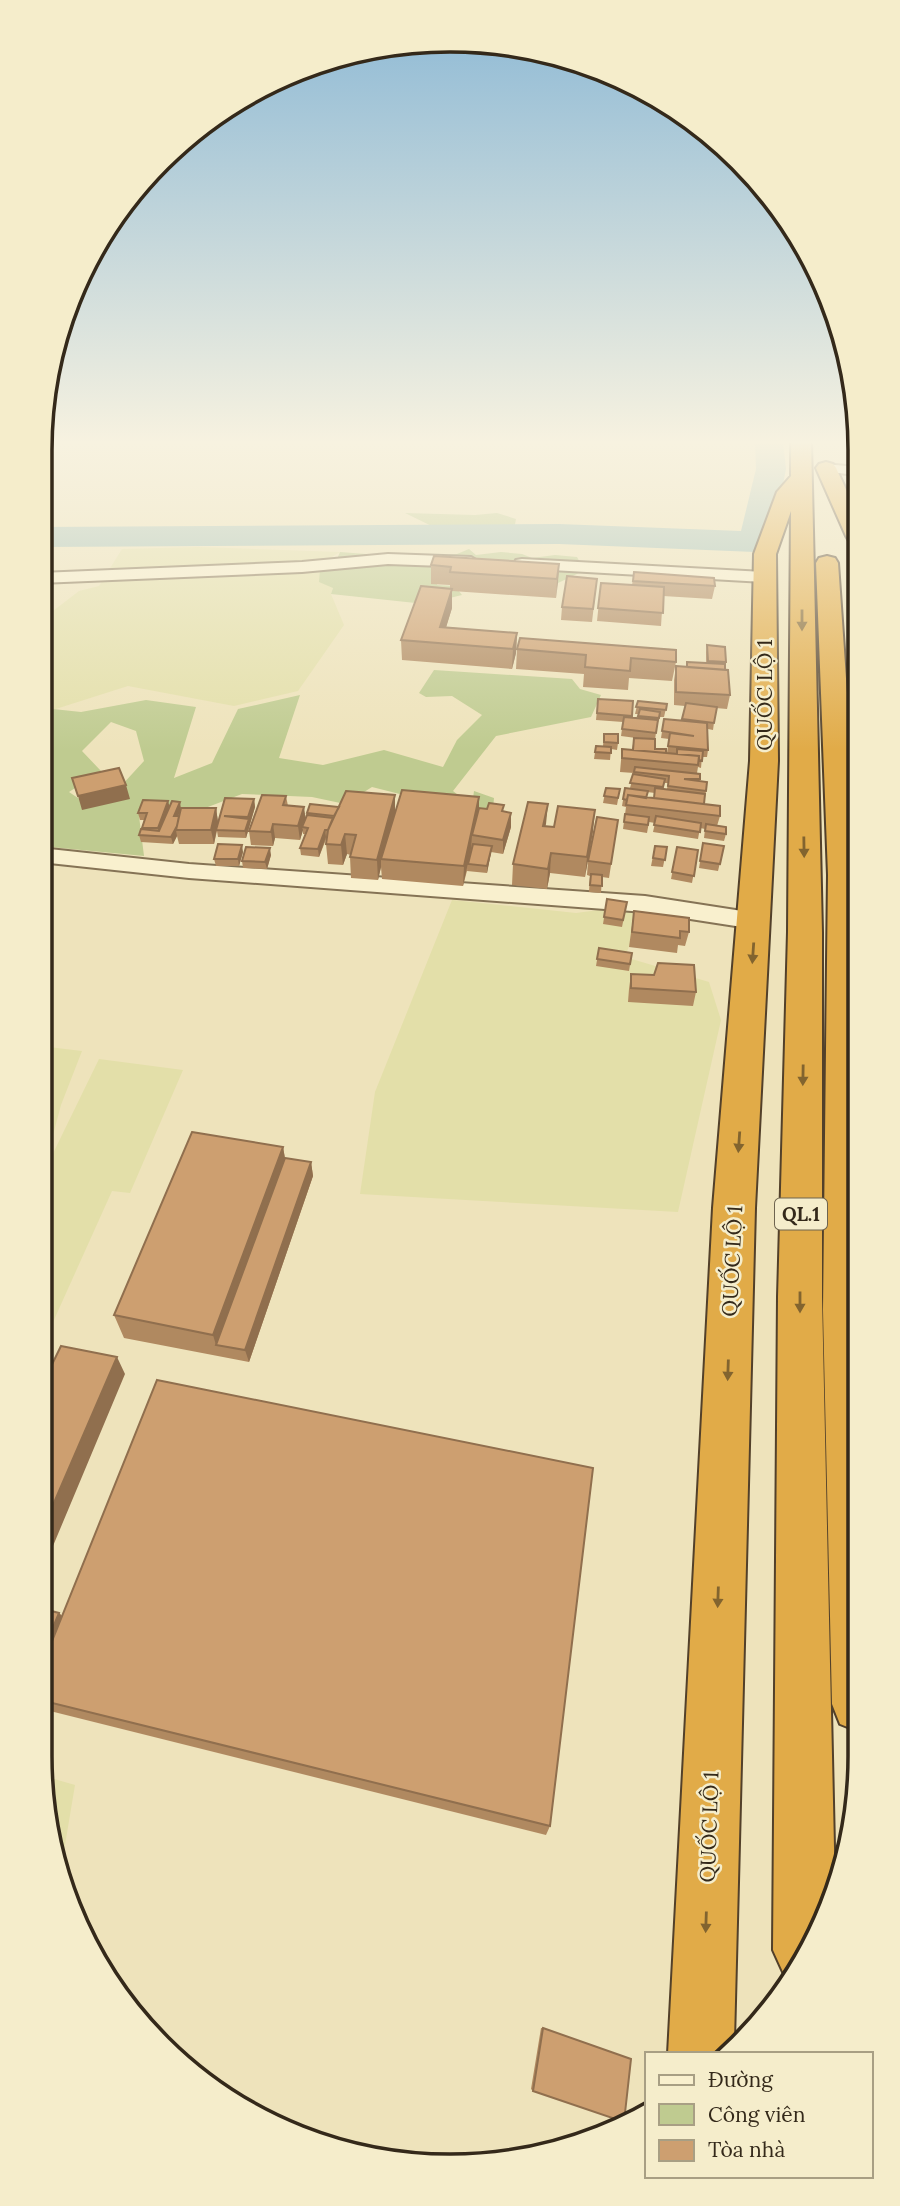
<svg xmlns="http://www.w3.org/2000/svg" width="900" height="2206" font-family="Lora,serif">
<rect width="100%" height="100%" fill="#eee3bb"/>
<path fill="#e3dfa9" d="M 199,547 L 340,552 L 327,560 L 333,588 L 331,594 L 344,625 L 298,691 L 234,706 L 128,686 L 40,714 L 40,621 L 79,591 L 99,586 L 122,549 Z
M 452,900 L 576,913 L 645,904 L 625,957 L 709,982 L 721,1020 L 678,1212 L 360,1194 L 375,1092 Z
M 40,1046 L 82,1051 L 61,1105 L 42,1176 L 99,1059 L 183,1070 L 130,1193 L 112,1191 L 40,1351 Z
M 44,1776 L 75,1785 L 60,1875 Z"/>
<path fill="#bfcb90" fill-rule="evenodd" d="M 405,513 L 475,515 L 497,513 L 516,519 L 514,530 L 536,528 L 559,534 L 450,535 Z
M 469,549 L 476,555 L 501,552 L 522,554 L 532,558 L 555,555 L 577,557 L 582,566 L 581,572 L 558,583 L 440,575 L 437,585 L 455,586 L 462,595 L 425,604 L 331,594 L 333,588 L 319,582 L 320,570 L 327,560 L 337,559 L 340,552 L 392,556 L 405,553 L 431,557 L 457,554 Z
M 434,670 L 572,679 L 580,689 L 601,695 L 591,717 L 496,736 L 453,791 L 472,806 L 474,791 L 494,798 L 493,808 L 475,813 L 372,787 L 345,804 L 312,797 L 242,794 L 200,810 L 139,816 L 144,856 L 40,846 L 40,719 L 53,709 L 81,712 L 146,700 L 196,707 L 174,778 L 212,763 L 238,709 L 300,695 L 279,758 L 323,765 L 384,750 L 443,767 L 457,740 L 482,715 L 452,696 L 426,697 L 419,693 ZM 111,722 L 136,731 L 144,761 L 121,786 L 87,804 L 69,792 L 101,771 L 82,751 Z"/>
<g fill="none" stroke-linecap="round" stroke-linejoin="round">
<path fill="#9fbfb8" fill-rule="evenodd" d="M 755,441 L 783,441 L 786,469 L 772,542 L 767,549 L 755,552 L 559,544 L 40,547 L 40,527 L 559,524 L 741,531 L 756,469 Z
M 841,441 L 856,441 L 856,450 L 845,447 Z"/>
<defs>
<path id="street" d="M 826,464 L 856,467 L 856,475 L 821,471 L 819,468 L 821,465 Z
M 388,554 L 471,557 L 479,562 L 471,567 L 388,564 L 302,572 L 40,583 L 40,573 L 302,562 Z
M 522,559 L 765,572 L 773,577 L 765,582 L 516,568 L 514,564 L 516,560 Z
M 40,848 L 189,864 L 645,896 L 755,913 L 764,915 L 767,921 L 764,927 L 755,929 L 645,912 L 189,878 L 40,862 Z"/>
<path id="highway" d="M 791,441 L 811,441 L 822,932 L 822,1297 L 835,1893 L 791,1976 L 783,1972 L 773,1950 L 778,1297 L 788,932 L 791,511 L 776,554 L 778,761 L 755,1208 L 734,2041 L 720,2054 L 668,2054 L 713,1208 L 750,761 L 754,554 L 777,492 L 791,476 Z
M 826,462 L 833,464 L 836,468 L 856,511 L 857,543 L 849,541 L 846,536 L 816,468 L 819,464 Z
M 827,556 L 835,558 L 838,563 L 857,837 L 860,1732 L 840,1724 L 832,1704 L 823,1310 L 828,875 L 816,563 L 819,558 Z"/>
</defs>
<use href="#street" stroke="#857355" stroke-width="4"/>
<use href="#highway" stroke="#52402a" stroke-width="4"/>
<use href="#street" fill="#f9f0ce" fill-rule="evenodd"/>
<use href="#highway" fill="#e1ab48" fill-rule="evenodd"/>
</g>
<path fill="#b08960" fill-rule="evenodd" d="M 559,564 L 556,598 L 452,591 L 452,608 L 446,627 L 517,633 L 516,653 L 512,669 L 402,660 L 401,640 L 450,588 L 450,585 L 431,584 L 431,565 Z
M 634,572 L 715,586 L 712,599 L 663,596 L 661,626 L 597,621 L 601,583 L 632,585 Z
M 597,579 L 592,622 L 561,620 L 562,607 Z
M 707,645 L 726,662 L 725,667 L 730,695 L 727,709 L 716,708 L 713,730 L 708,729 L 708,750 L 707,757 L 702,757 L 701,768 L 698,767 L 697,773 L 700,774 L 699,781 L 706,791 L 704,804 L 720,816 L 717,826 L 726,834 L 724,841 L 704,838 L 705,829 L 700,828 L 698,839 L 653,832 L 655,823 L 649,822 L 647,833 L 623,829 L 626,807 L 622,806 L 625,788 L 630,788 L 634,773 L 620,772 L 622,749 L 632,750 L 634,738 L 636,738 L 621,736 L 623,722 L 596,720 L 598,699 L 633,701 L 632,718 L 638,718 L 638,714 L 635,714 L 638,701 L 667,704 L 664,717 L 660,717 L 657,725 L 655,740 L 655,749 L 667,753 L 669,739 L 661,738 L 664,719 L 682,721 L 685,706 L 674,705 L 674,680 L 676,666 L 686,667 L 687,662 L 706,663 L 706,652 ZM 664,783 L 668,783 L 667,789 L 663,789 ZM 647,792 L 655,793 L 654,798 L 646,798 Z
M 517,649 L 676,662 L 672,681 L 629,678 L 628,690 L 583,687 L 584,674 L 516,669 Z
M 604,734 L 618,743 L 617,750 L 611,749 L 610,760 L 594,759 L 596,746 L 603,746 Z
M 606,788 L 620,789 L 617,805 L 603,803 Z
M 286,796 L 288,806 L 306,818 L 307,813 L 395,813 L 479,809 L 504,812 L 511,827 L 503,854 L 491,852 L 487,873 L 467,871 L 468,867 L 463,886 L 382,879 L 381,867 L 378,880 L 351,878 L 350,857 L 351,855 L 347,854 L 343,865 L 328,864 L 326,844 L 327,837 L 319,857 L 301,855 L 300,848 L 305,834 L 303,834 L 303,830 L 300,840 L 275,838 L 273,846 L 251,845 L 249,831 Z
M 254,799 L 255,807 L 246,838 L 218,837 L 217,831 L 214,844 L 179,844 L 177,836 L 173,844 L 141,842 L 139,835 L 142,830 L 142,828 L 144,820 L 140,820 L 138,813 L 169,807 L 181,808 L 216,808 L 218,822 Z
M 618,820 L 609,878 L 602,877 L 601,893 L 589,892 L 590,876 L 587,875 L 588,861 Z
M 593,831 L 585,877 L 550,873 L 547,889 L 512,885 L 513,864 Z
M 703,843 L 724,846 L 718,871 L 699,868 Z
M 655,846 L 667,847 L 663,867 L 651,866 Z
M 677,847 L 698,850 L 692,883 L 671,879 Z
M 243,852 L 239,866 L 216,866 L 214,859 Z
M 271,855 L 267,869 L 243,868 L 242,861 Z
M 607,899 L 627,902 L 622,927 L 603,924 Z
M 634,911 L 689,932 L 685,946 L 678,945 L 677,953 L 629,947 Z
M 599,948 L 632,953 L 629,971 L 596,966 Z
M 631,974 L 696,992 L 693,1006 L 628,1002 L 629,989 Z
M 283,1147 L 285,1158 L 311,1162 L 313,1176 L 249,1362 L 124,1338 L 114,1315 Z
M 40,1608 L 59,1613 L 62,1616 L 550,1826 L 546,1835 L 46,1710 L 40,1706 Z
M 541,2028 L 543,2028 L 533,2091 L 531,2089 Z"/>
<path fill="#906f4e" d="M 559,564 L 558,583 L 556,598 L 557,579 Z
M 452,589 L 452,608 L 441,644 L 440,627 Z
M 517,633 L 516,653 L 512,669 L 513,649 Z
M 126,785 L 130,799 L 82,810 L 78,796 Z
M 395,795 L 395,815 L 381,859 L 381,867 L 378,880 L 377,860 Z
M 479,797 L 479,817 L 472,835 L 471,849 L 463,886 L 464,866 Z
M 254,799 L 255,807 L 246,838 L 245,831 Z
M 168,801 L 170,808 L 159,835 L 158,828 Z
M 180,802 L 181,809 L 175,823 L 174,816 Z
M 548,804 L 546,824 L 541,846 L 543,826 Z
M 304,807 L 306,821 L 302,827 L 303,830 L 300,840 L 298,826 Z
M 216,808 L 218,822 L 214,844 L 211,830 Z
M 595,810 L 593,831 L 585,877 L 587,857 Z
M 511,813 L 511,827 L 503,854 L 503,840 Z
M 182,816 L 176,830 L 177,836 L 173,844 L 171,837 Z
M 273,824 L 275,838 L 273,846 L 271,832 Z
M 325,830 L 326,837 L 319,857 L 318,849 Z
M 345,834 L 347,854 L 343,865 L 341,845 Z
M 242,845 L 243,852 L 239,866 L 238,859 Z
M 492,846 L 491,853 L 487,873 L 487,866 Z
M 270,848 L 271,855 L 267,869 L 265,862 Z
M 551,853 L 550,873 L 547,889 L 548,869 Z
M 283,1147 L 287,1171 L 216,1345 L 213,1335 Z
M 311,1162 L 313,1176 L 249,1362 L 245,1350 Z
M 117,1357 L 125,1374 L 40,1577 L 40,1535 Z
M 59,1613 L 71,1625 L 40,1699 L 40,1659 Z"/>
<path fill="#cd9f70" stroke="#906f4e" stroke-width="2" d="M 434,556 L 559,564 L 557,579 L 450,572 L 451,567 L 431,565 Z
M 634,572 L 714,578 L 715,586 L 633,581 Z
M 567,576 L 597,579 L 593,609 L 562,607 Z
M 601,583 L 664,587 L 663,613 L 598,608 Z
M 421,586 L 452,589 L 440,627 L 517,633 L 513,649 L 401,640 Z
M 520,638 L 676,650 L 676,662 L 631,658 L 630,671 L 585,667 L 586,655 L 517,649 Z
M 707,645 L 725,647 L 726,662 L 708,661 Z
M 687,662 L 725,664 L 725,670 L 687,667 Z
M 676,666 L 728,670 L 730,695 L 676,692 Z
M 598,699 L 633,701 L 632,716 L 597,713 Z
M 638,701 L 667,704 L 666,710 L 636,707 Z
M 686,703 L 717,707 L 714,723 L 682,719 Z
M 640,709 L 660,712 L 659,718 L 638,716 Z
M 624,717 L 658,720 L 656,733 L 622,729 Z
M 664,719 L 707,723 L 708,750 L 668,746 L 670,733 L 694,736 L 662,731 Z
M 604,734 L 618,734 L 618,743 L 604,742 Z
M 634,738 L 655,739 L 655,749 L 666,749 L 666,753 L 633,750 Z
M 596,746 L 611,747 L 611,753 L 595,752 Z
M 622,749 L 699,756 L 698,765 L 622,758 Z
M 677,749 L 703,751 L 702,761 L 699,760 L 699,756 L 677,754 Z
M 635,767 L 700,774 L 700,779 L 684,779 L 707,782 L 706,791 L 668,786 L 669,776 L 634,772 Z
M 119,768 L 126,785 L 78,796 L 72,778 Z
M 633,774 L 665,779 L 663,787 L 630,783 Z
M 606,788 L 620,789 L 618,798 L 604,796 Z
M 625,788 L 648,791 L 646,798 L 628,795 L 627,800 L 623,799 Z
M 655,788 L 705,794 L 704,804 L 654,798 Z
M 402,790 L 479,797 L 464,866 L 381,859 Z
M 346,791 L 395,795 L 377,860 L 350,857 L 356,835 L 345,834 L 341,845 L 326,844 L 328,830 Z
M 262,795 L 286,796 L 283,805 L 304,807 L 298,826 L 273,824 L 271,832 L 249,831 Z
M 628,795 L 720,806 L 720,816 L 626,805 Z
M 225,798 L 254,799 L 248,817 L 224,816 L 249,819 L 245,831 L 216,830 Z
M 143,800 L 168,801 L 158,828 L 142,828 L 147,813 L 138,813 Z
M 172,801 L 180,802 L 174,816 L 179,816 L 177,826 L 171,837 L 139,835 L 141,829 L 159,831 Z
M 528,802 L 548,804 L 543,826 L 554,827 L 558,806 L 595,810 L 587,857 L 551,853 L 548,869 L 513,864 Z
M 489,803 L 504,805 L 502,811 L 511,813 L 503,840 L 472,835 L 479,808 L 487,809 Z
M 310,804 L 339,807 L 334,816 L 307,813 Z
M 181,808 L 216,808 L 211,830 L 176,830 Z
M 625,814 L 649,817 L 648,825 L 624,822 Z
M 307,815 L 333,818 L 328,830 L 325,830 L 318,849 L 300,848 L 308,828 L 302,827 Z
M 656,816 L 701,823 L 700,832 L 654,825 Z
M 597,817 L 618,820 L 611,864 L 588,861 Z
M 706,824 L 726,827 L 726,834 L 705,831 Z
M 703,843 L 724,846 L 720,864 L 700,861 Z
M 218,844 L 242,845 L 238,859 L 214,859 Z
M 473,844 L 492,846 L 487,866 L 468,864 Z
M 655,846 L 667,847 L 665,860 L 653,858 Z
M 246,847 L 270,848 L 265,862 L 242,861 Z
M 677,847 L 698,850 L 694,876 L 672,872 Z
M 591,874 L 602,875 L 602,886 L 590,885 Z
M 607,899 L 627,902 L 623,920 L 604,917 Z
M 634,911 L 689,918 L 689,932 L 680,931 L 680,938 L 632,932 Z
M 599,948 L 632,953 L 630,964 L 597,959 Z
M 658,963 L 694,965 L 696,992 L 631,988 L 631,974 L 654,975 Z
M 192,1132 L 283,1147 L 213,1335 L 114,1315 Z
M 285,1158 L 311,1162 L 245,1350 L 216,1345 Z
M 61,1346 L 117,1357 L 40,1535 L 40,1389 Z
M 157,1380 L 593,1468 L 550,1826 L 40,1700 L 40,1671 Z
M 40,1608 L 59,1613 L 40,1659 Z
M 543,2028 L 631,2059 L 624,2122 L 533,2091 Z"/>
<defs><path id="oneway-solid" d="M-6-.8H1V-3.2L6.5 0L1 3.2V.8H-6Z" transform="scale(1.75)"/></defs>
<g fill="#82642f">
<use href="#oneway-solid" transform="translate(802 620) rotate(90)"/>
<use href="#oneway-solid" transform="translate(804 847) rotate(89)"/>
<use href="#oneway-solid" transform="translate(753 953) rotate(94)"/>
<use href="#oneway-solid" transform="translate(803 1075) rotate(91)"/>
<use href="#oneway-solid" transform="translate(739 1142) rotate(94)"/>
<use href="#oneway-solid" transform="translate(800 1302) rotate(90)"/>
<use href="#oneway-solid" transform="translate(728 1370) rotate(92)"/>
<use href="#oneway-solid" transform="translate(718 1597) rotate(92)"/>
<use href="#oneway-solid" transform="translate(706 1922) rotate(92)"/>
</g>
<linearGradient id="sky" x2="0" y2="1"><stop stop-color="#8bb8d5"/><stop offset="0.59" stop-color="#f7f2e0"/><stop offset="1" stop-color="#f7f2e0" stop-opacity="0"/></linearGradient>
<rect width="900" height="750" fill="url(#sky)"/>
<g text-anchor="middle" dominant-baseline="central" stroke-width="5" stroke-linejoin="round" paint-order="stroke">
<rect fill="#f5edcb" stroke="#6e644f" stroke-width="2" x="775" y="1198.5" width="52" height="31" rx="5"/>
<g font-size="19" font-weight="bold" fill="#34291a">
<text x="801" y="1214">QL.1</text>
</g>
<g font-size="21" fill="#34291a" stroke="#f5edcb">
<text transform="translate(764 695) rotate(-90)">QUỐC LỘ 1</text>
<text transform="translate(732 1261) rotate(-87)">QUỐC LỘ 1</text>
<text transform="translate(709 1827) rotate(-88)">QUỐC LỘ 1</text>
</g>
</g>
<path d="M0 0H900V2206H0ZM450 52H450A398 398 0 0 1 848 450V1756A398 398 0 0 1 450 2154H450A398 398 0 0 1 52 1756V450A398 398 0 0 1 450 52Z" fill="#f5edcb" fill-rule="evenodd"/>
<path fill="none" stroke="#34291a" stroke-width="3.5" d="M450 52H450A398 398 0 0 1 848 450V1756A398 398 0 0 1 450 2154H450A398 398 0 0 1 52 1756V450A398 398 0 0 1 450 52Z"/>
<rect x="645" y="2052" width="228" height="126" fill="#f5edcb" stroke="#a89f84" stroke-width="2"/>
<rect x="659" y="2075" width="35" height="10" fill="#f9f0ce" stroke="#a89f84" stroke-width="2"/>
<text x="708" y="2087" font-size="21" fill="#34291a">Đường</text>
<rect x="659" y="2104" width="35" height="21" fill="#bfcb90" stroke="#a89f84" stroke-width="2"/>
<text x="708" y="2122" font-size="21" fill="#34291a">Công viên</text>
<rect x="659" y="2140" width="35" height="21" fill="#cd9f70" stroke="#a89f84" stroke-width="2"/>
<text x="708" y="2157" font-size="21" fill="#34291a">Tòa nhà</text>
</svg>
